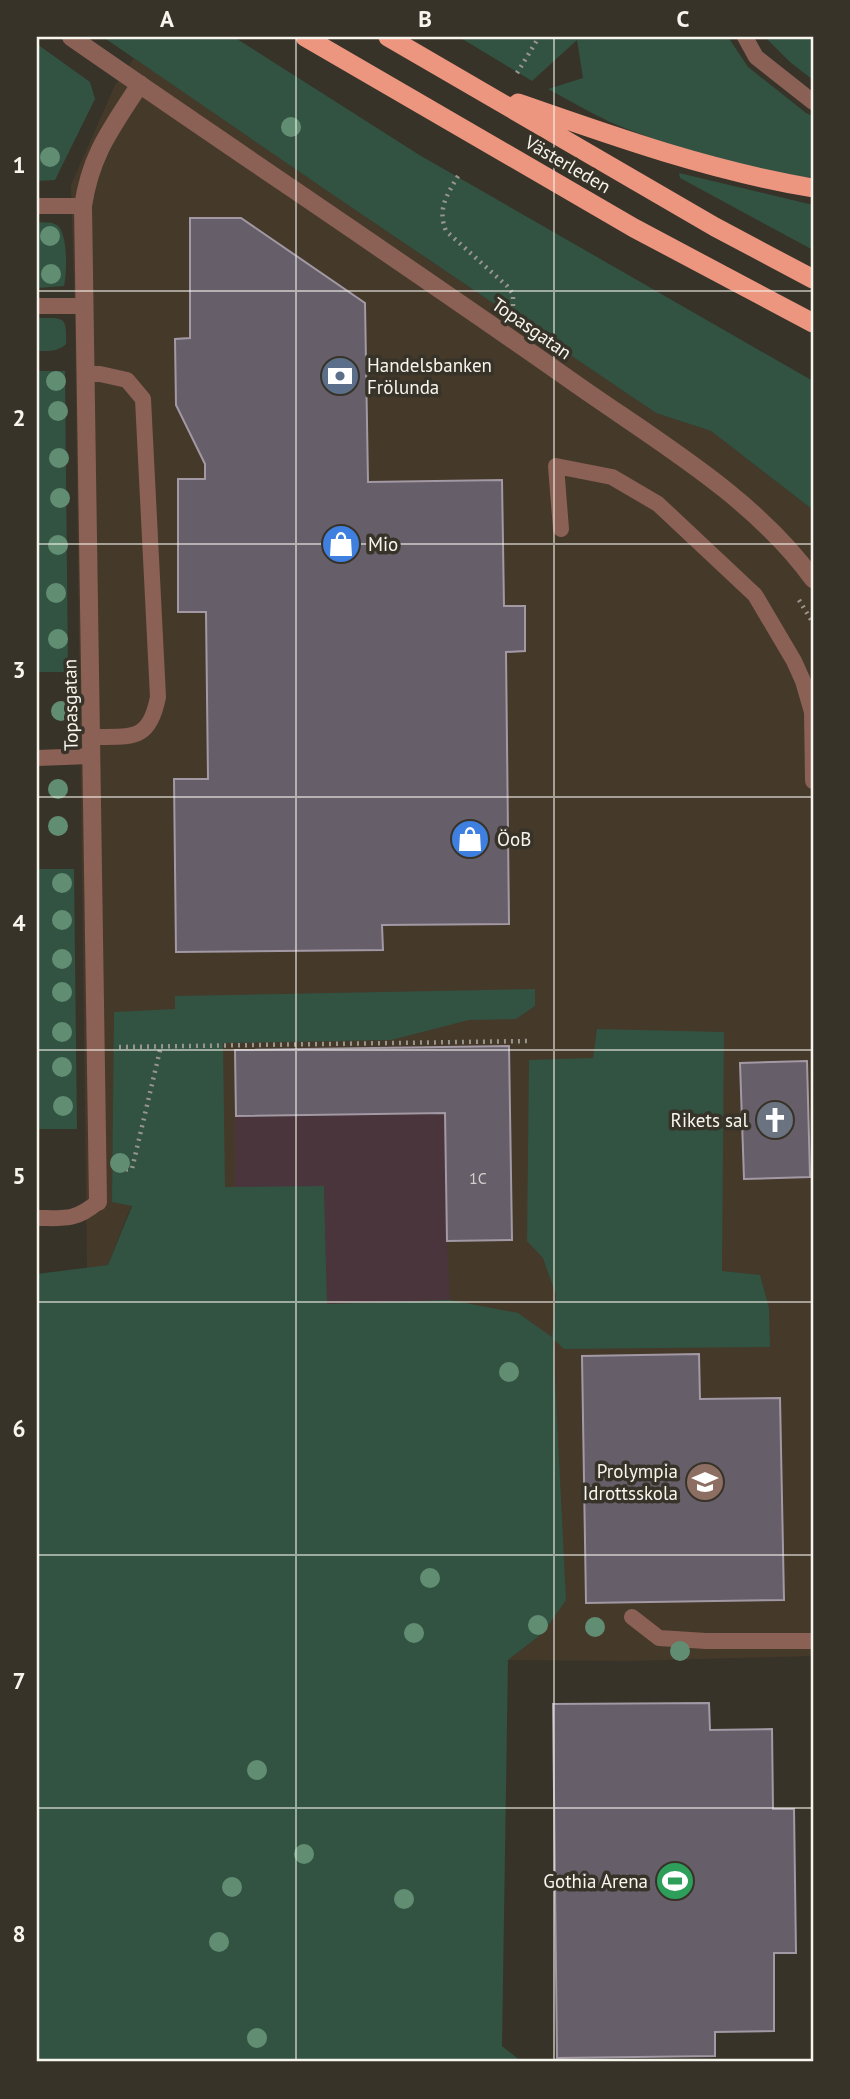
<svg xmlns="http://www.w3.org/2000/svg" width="850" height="2099" font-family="'PT Sans',sans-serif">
<rect width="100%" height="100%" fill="#373329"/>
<path fill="#45392a" d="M 134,58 L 339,199 L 656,413 L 711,431 L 813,510 L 813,1656 L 630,1661 L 508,1660 L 543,1633 L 295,1305 L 230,1288 L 220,1256 L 131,1206 L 108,1265 L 87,1268 L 75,328 L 71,185 L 115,85 Z"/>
<path fill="#49353b" d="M 509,1046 L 512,1240 L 447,1241 L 450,1300 L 327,1304 L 324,1187 L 235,1187 L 235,1050 Z"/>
<path fill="#325242" d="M 103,37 L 234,37 L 421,156 L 813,381 L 813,510 L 711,431 L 656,413 L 339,199 Z
M 459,37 L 728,37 L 748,67 L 806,113 L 813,116 L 813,178 C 748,170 671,148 610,122 C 589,112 569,100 548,89 L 583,78 L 577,40 L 532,81 Z
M 765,37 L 813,37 L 813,80 L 790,62 Z
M 37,44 L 90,82 L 95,99 L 55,180 L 37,181 Z
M 679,173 L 813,205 L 813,250 L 680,178 Z
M 37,222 C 44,223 53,221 58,226 C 68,235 67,274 64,286 L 37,288 Z
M 37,318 C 64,318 67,315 66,344 C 58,352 48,351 37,351 Z
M 37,371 L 65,371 L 68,672 L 37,672 Z
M 37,869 L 74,869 L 77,1129 L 37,1129 Z
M 535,989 L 535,1006 L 516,1019 L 469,1020 L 391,1040 L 223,1043 L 225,1187 L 324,1186 L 327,1304 L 450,1300 L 518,1313 L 552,1337 L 556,1295 L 543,1258 L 527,1241 L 529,1060 L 593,1058 L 597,1029 L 724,1032 L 722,1271 L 760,1275 L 769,1308 L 770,1347 L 564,1349 L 553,1339 L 566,1600 L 543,1633 L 508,1660 L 502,2046 L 522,2062 L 37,2062 L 37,1274 L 108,1265 L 132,1206 L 112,1202 L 114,1012 L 175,1009 L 175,996 Z"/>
<path fill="#665e68" stroke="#a299a4" stroke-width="2" d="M 190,218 L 241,218 L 365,303 L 368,482 L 502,480 L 504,606 L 525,606 L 525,651 L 506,652 L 509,924 L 382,925 L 383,950 L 176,952 L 174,779 L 208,779 L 206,612 L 178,612 L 178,479 L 205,479 L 205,464 L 176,405 L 175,339 L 190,338 Z
M 509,1046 L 512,1240 L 447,1241 L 445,1113 L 236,1116 L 235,1050 Z
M 807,1061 L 810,1177 L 744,1179 L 740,1063 Z
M 699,1354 L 700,1399 L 780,1398 L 784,1600 L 586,1603 L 582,1356 Z
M 709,1703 L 710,1730 L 772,1729 L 773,1809 L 794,1809 L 796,1953 L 774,1953 L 774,2031 L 715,2032 L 715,2056 L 557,2058 L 553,1704 Z"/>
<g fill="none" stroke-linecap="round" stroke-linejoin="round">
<path stroke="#98958d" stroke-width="4.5" stroke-dasharray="2 5" stroke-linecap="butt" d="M 517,73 L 539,37
M 458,176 C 447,195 437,209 446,231 L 507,286 L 513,294 L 513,312
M 799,600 L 813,623
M 119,1047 L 531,1041
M 119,1170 L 132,1169 L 161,1046"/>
<path stroke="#8b6055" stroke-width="16" d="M 745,37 L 756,57 L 813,102
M 37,206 L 83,206
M 37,306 L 84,306
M 85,374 L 100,374 L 127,380 L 143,399 L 158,697 C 149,743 131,736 91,737
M 561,529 L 556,466 L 612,477 L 658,504 L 755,595 L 794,661 L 803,681 L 812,712 L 813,781
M 37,758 L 91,756
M 37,1218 C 65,1218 75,1221 98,1202
M 632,1617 L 659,1638 L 706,1641 L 813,1641"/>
<path stroke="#8b6055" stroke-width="18" d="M 71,37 C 238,153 407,265 573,382 C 655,440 754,497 813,579
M 98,1202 L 83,206 C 91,153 112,128 140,84"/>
<path stroke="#ec957f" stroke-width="19" d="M 305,37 L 634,228 L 813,323
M 388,37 L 715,227 L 813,279
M 518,103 C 615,137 711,171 813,188"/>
</g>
<g fill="#618e72">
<circle cx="291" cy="127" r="10"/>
<circle cx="50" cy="157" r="10"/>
<circle cx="50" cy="236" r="10"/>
<circle cx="51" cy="274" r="10"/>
<circle cx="56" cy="381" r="10"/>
<circle cx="58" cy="411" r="10"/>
<circle cx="59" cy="458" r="10"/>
<circle cx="60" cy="498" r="10"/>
<circle cx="58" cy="545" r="10"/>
<circle cx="56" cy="593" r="10"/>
<circle cx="58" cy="639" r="10"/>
<circle cx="61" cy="711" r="10"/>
<circle cx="58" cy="789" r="10"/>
<circle cx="58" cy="826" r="10"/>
<circle cx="62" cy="883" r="10"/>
<circle cx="62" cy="920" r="10"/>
<circle cx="62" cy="959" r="10"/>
<circle cx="62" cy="992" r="10"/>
<circle cx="62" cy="1032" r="10"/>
<circle cx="62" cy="1067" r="10"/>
<circle cx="63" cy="1106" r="10"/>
<circle cx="120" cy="1163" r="10"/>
<circle cx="509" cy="1372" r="10"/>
<circle cx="430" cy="1578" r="10"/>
<circle cx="538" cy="1625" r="10"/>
<circle cx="595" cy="1627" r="10"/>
<circle cx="414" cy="1633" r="10"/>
<circle cx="680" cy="1651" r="10"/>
<circle cx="257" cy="1770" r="10"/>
<circle cx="304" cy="1854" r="10"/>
<circle cx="232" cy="1887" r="10"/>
<circle cx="404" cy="1899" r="10"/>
<circle cx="219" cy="1942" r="10"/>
<circle cx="257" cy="2038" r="10"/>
</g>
<path fill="none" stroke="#f7f5ee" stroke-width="2" stroke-opacity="0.55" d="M 296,37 L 296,2062M 554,37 L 554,2062M 37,291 L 813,291M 37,544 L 813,544M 37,797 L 813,797M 37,1050 L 813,1050M 37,1302 L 813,1302M 37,1555 L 813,1555M 37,1808 L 813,1808"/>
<defs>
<symbol id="bank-disc" viewBox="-11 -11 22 22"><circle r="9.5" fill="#5c6f8a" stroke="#373329"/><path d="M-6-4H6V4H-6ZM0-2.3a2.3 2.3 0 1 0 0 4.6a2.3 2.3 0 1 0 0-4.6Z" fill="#fff"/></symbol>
<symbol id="shop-disc" viewBox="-11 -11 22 22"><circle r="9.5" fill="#3f7fe0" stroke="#373329"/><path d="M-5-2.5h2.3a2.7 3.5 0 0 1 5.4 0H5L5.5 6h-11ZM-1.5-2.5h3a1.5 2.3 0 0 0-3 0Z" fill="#fff"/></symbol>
<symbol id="church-disc" viewBox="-11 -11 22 22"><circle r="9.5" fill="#6b7280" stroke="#373329"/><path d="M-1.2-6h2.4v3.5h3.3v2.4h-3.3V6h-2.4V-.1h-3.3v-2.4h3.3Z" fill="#fff"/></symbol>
<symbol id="school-disc" viewBox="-11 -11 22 22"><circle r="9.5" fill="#8d6e63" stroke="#373329"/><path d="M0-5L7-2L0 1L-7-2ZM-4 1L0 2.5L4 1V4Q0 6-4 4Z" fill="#fff"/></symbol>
<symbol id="stadium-disc" viewBox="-11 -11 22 22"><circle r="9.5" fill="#2e9e5b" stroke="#373329"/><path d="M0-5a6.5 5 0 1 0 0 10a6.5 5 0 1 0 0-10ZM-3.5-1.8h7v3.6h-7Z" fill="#fff"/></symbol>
</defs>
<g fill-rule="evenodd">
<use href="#bank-disc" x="318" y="354" width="44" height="44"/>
<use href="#shop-disc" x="319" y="522" width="44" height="44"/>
<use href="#shop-disc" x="448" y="817" width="44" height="44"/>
<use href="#church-disc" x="753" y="1098" width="44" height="44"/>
<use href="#school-disc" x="683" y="1460" width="44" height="44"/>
<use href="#stadium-disc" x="653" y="1859" width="44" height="44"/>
</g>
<g text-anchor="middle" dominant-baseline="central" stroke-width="7" stroke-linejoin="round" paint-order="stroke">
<g font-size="16" fill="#d3cfcc">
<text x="478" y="1178">1C</text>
</g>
<g font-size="19" fill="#f7f5ee" stroke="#373329">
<text transform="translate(568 164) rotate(30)">Västerleden</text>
<text transform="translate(532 328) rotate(35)">Topasgatan</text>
<text transform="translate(70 705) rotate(-91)">Topasgatan</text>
</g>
<g font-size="19" fill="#f7f5ee" stroke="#373329" text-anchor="start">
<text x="367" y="365">Handelsbanken<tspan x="367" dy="22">Frölunda</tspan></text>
<text x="368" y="544">Mio</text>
<text x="497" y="839">ÖoB</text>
<text x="748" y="1120" text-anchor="end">Rikets sal</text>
<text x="678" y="1471" text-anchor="end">Prolympia<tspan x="678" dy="22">Idrottsskola</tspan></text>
<text x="648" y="1881" text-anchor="end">Gothia Arena</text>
</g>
</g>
<rect width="850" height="2099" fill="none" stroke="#373329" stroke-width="77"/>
<rect x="38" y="38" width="774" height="2022" fill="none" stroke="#f7f5ee" stroke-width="2.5"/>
<g font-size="23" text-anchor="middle" font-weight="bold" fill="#f7f5ee">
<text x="167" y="27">A</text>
<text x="425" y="27">B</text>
<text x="683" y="27">C</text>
<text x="19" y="173">1</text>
<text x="19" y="426">2</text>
<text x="19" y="678">3</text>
<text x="19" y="931">4</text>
<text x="19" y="1184">5</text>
<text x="19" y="1437">6</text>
<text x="19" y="1689">7</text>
<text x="19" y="1942">8</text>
</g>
</svg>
